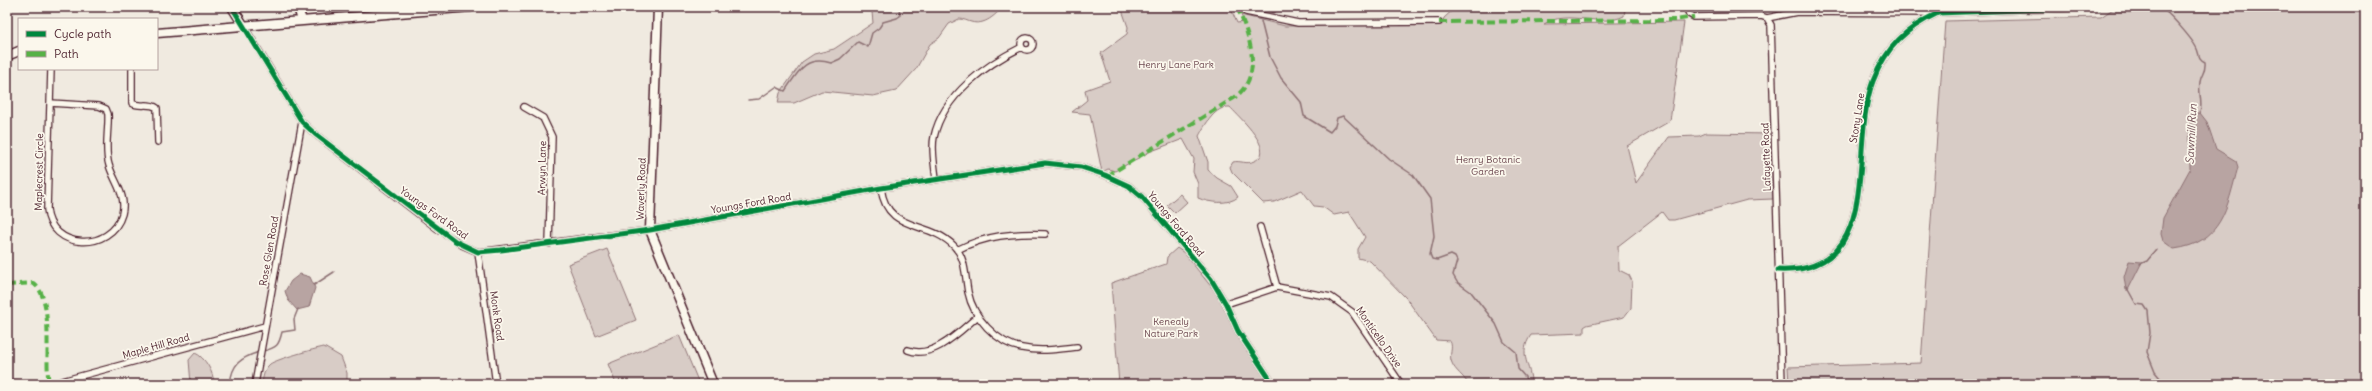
<svg xmlns="http://www.w3.org/2000/svg" width="2372" height="391" font-family="Delius,sans-serif">
<rect width="100%" height="100%" fill="#f0eae0"/>
<filter id="ink" filterUnits="userSpaceOnUse"><feTurbulence type="fractalNoise" baseFrequency=".025" numOctaves="2"/><feDisplacementMap in="SourceGraphic" scale="8" xChannelSelector="R" yChannelSelector="G"/><feConvolveMatrix kernelMatrix="1 2 1 2 8 2 1 2 1" color-interpolation-filters="sRGB"/></filter>
<g filter="url(#ink)">
<path fill="#d8ccc6" stroke="#917678" d="M 880,7 L 1003,7 C 995,15 985,26 971,22 C 967,21 964,19 959,19 L 949,24 L 939,38 L 930,44 L 916,69 L 896,91 L 873,96 L 822,91 L 794,103 L 778,103 L 780,93 L 802,62 L 814,54 L 834,49 L 873,23 L 872,12 Z
M 1121,7 L 1230,7 L 1237,23 L 1244,22 L 1241,15 L 1285,26 L 1442,24 L 1444,18 L 1456,7 L 1622,7 L 1625,10 L 1624,16 C 1600,28 1567,9 1544,24 L 1684,22 L 1670,121 L 1627,146 L 1636,183 L 1669,137 L 1699,136 L 1706,133 L 1771,134 L 1773,199 L 1747,200 L 1674,220 L 1668,220 L 1662,212 L 1618,246 L 1619,270 L 1629,275 L 1632,281 L 1631,308 L 1624,317 L 1587,325 L 1584,327 L 1584,333 L 1531,335 C 1517,355 1532,366 1531,384 L 1468,384 C 1464,376 1455,371 1452,363 C 1448,355 1454,348 1450,341 L 1436,340 L 1406,298 L 1370,261 L 1358,258 L 1358,249 L 1365,237 L 1349,212 L 1334,215 L 1323,207 L 1314,206 L 1302,190 L 1274,202 L 1263,203 L 1232,172 L 1230,167 L 1233,162 C 1240,160 1247,165 1254,161 C 1278,152 1239,117 1230,107 C 1215,106 1205,125 1199,136 L 1208,162 L 1208,170 L 1217,178 L 1231,186 L 1238,197 C 1229,205 1209,203 1198,198 L 1198,184 L 1193,172 L 1194,159 L 1183,139 L 1149,152 L 1115,171 L 1108,169 L 1102,172 L 1090,114 L 1072,112 L 1087,100 L 1085,90 L 1110,81 L 1101,53 L 1127,34 L 1128,27 Z
M 2116,7 L 2365,7 L 2365,384 L 1789,384 L 1788,367 L 1921,363 L 1945,21 L 2101,17 Z
M 1180,194 L 1187,202 L 1175,213 L 1167,205 Z
M 1177,248 L 1184,253 L 1217,294 L 1239,337 L 1270,384 L 1119,384 L 1111,283 L 1166,264 L 1167,257 Z
M 607,249 L 636,320 L 596,336 L 568,264 Z
M 679,335 L 698,381 L 689,384 L 616,384 L 608,364 Z
M 324,347 L 341,357 L 347,373 L 347,384 L 262,384 C 263,377 264,369 270,364 C 277,359 314,349 324,347 Z
M 195,353 C 205,357 214,373 214,384 L 191,384 L 189,360 Z"/>
<path fill="#b8a4a2" stroke="#8c6f72" d="M 2195,113 L 2200,113 L 2207,122 L 2216,149 L 2236,161 L 2238,167 C 2227,208 2222,243 2174,249 L 2163,241 L 2161,234 L 2163,218 L 2190,169 L 2189,115 Z
M 2129,261 L 2142,262 L 2128,290 L 2126,290 L 2124,277 Z
M 300,274 L 310,277 L 315,288 L 309,307 L 297,310 L 288,300 L 285,291 L 291,281 Z"/>
<g fill="none" stroke-linecap="round" stroke-linejoin="round">
<path stroke="#8c6f72" stroke-width="1.5" d="M 1259,7 L 1274,13 L 1280,7
M 2143,7 C 2148,8 2156,7 2161,9 C 2168,10 2193,41 2196,47 C 2200,54 2197,58 2205,62 C 2206,74 2201,73 2200,82 C 2198,93 2203,102 2200,113
M 1261,21 L 1270,57 L 1281,78 L 1301,102 L 1304,116 L 1330,132 L 1335,126 L 1337,118 L 1343,116 L 1389,159 L 1413,175 L 1430,199 L 1434,236 L 1430,254 L 1432,259 L 1437,260 L 1451,255 L 1455,257 L 1457,261 L 1453,275 L 1457,282 L 1471,292 L 1496,324 L 1504,342 L 1516,352 L 1518,369 L 1525,377 L 1527,384
M 748,100 L 759,99 L 776,87 L 785,91 C 798,72 805,55 831,63 L 840,59 L 858,42 L 868,47 L 872,33 L 879,28 L 883,22 L 897,18 L 900,16 L 899,7
M 2140,264 L 2147,261 L 2156,250
M 314,285 L 334,272
M 2127,288 L 2136,304 L 2144,305 L 2148,311 L 2150,333 L 2147,352 L 2155,372 L 2165,384
M 263,351 C 277,348 279,345 282,332 L 295,330 L 294,319 L 298,309
M 230,384 C 232,364 240,358 259,352"/>
<defs>
<path id="street" d="M 1236,7 L 1246,12 L 1298,23 L 1439,22
M 1686,7 L 1689,14 L 1694,17 L 1761,16 L 1767,18 L 1771,25 L 1782,384
M 1767,18 L 1797,12 L 1936,13
M 244,26 L 302,122 L 315,134 L 438,229 L 462,245 L 478,252 L 650,230 L 881,188 L 1045,163 L 1081,167 L 1105,175 L 1129,186 L 1142,197 L 1211,279 L 1226,304 L 1238,331 L 1273,384
M1021 44a6 6 0 1 1 12 0a6 6 0 1 1-12 0Z
M 132,69 L 132,103 C 139,108 149,102 157,108 L 158,142
M 50,103 L 99,106 L 106,109 L 108,114 C 109,130 104,149 109,165 C 114,182 127,195 122,214 C 111,253 50,250 47,209 L 51,69
M 524,107 L 543,118 L 552,137 L 549,244
M 936,180 C 935,166 931,150 934,137 C 943,95 987,64 1022,47
M 881,188 C 887,234 928,219 954,246 C 966,258 965,276 968,292 C 973,317 996,343 1022,348 C 1040,352 1059,349 1077,347
M 1260,227 L 1277,287
M 957,250 C 986,235 1013,233 1045,234
M 478,252 L 496,384
M 1778,270 C 1886,275 1848,147 1873,81 C 1886,47 1906,28 1938,13 L 2098,7
M 1226,304 L 1277,287 L 1331,297 L 1352,312 L 1401,384
M 908,350 C 933,360 960,331 978,316
M 7,383 L 19,384
M 51,384 L 265,326
M 255,384 L 302,122"/>
<path id="secondary" d="M 232,7 L 244,26
M 298,7 L 302,21
M 658,7 L 650,230 L 713,384
M 157,33 L 471,7
M 7,56 L 19,51"/>
</defs>
<use href="#street" stroke="#4a1f2b" stroke-width="8"/>
<use href="#secondary" stroke="#4a1f2b" stroke-width="11"/>
<use href="#street" stroke="#fbf7ec" stroke-width="5.5"/>
<use href="#secondary" stroke="#fbf7ec" stroke-width="8"/>
<path stroke="#57b146" stroke-width="4" stroke-dasharray="8 4" stroke-linecap="butt" d="M 1439,22 L 1675,20 L 1694,17
M 1107,176 L 1234,98 C 1264,76 1250,38 1238,9
M 7,285 L 33,283 C 55,298 44,359 49,384"/>
<defs>
<path id="cycleway" d="M 232,7 L 302,122 L 315,134 L 455,241 L 478,252 L 501,250 L 650,230 L 881,188 L 1045,163 L 1081,167 L 1105,175 L 1129,186 L 1142,197 L 1211,279 L 1226,304 L 1238,331 L 1273,384
M 1778,270 C 1886,275 1848,147 1873,81 C 1886,47 1906,28 1938,13 L 2098,7"/>
</defs>
<use href="#cycleway" stroke="#fbf7ec" stroke-width="8"/>
<use href="#cycleway" stroke="#00873e" stroke-width="5"/>
</g>
</g>
<g text-anchor="middle" dominant-baseline="central" stroke-width="3.5" stroke-linejoin="round" paint-order="stroke">
<g font-size="10" fill="#6e4a52" stroke="#fbf7ec">
<text x="1176" y="64">Henry Lane Park</text>
<text x="1488" y="159">Henry Botanic<tspan x="1488" dy="12">Garden</tspan></text>
<text x="1171" y="321">Kenealy<tspan x="1171" dy="12">Nature Park</tspan></text>
</g>
<g font-size="10" fill="#4a1f2b" stroke="#fbf7ec">
<text transform="translate(1857 118) rotate(-81)">Stony Lane</text>
<text transform="translate(1766 157) rotate(-92)">Lafayette Road</text>
<text transform="translate(542 168) rotate(-89)">Arwyn Lane</text>
<text transform="translate(39 172) rotate(-89)">Maplecrest Circle</text>
<text transform="translate(641 189) rotate(-88)">Waverly Road</text>
<text transform="translate(751 203) rotate(-10)">Youngs Ford Road</text>
<text transform="translate(434 213) rotate(36)">Youngs Ford Road</text>
<text transform="translate(1176 224) rotate(50)">Youngs Ford Road</text>
<text transform="translate(269 251) rotate(-80)">Rose Glen Road</text>
<text transform="translate(497 316) rotate(82)">Monk Road</text>
<text transform="translate(1379 337) rotate(55)">Monticello Drive</text>
<text transform="translate(156 346) rotate(-16)">Maple Hill Road</text>
</g>
<g font-size="11" font-style="italic" fill="#704e55" stroke="#fbf7ec">
<text transform="translate(2191 134) rotate(-87)">Sawmill Run</text>
</g>
</g>
<rect width="2372" height="391" fill="none" stroke="#fbf7ec" stroke-width="24"/>
<rect x="12" y="12" width="2348" height="367" fill="none" stroke="#4a1f2b" stroke-width="1.5" filter="url(#ink)"/>
<rect x="18" y="18" width="140" height="52" fill="#fbf7ec" stroke="#b4a19f"/>
<rect x="26" y="31" width="20" height="6" fill="#00873e" stroke="#b4a19f"/>
<text x="54" y="38" font-size="12" fill="#4a1f2b">Cycle path</text>
<rect x="26" y="51" width="20" height="6" fill="#57b146" stroke="#b4a19f"/>
<text x="54" y="58" font-size="12" fill="#4a1f2b">Path</text>
</svg>
